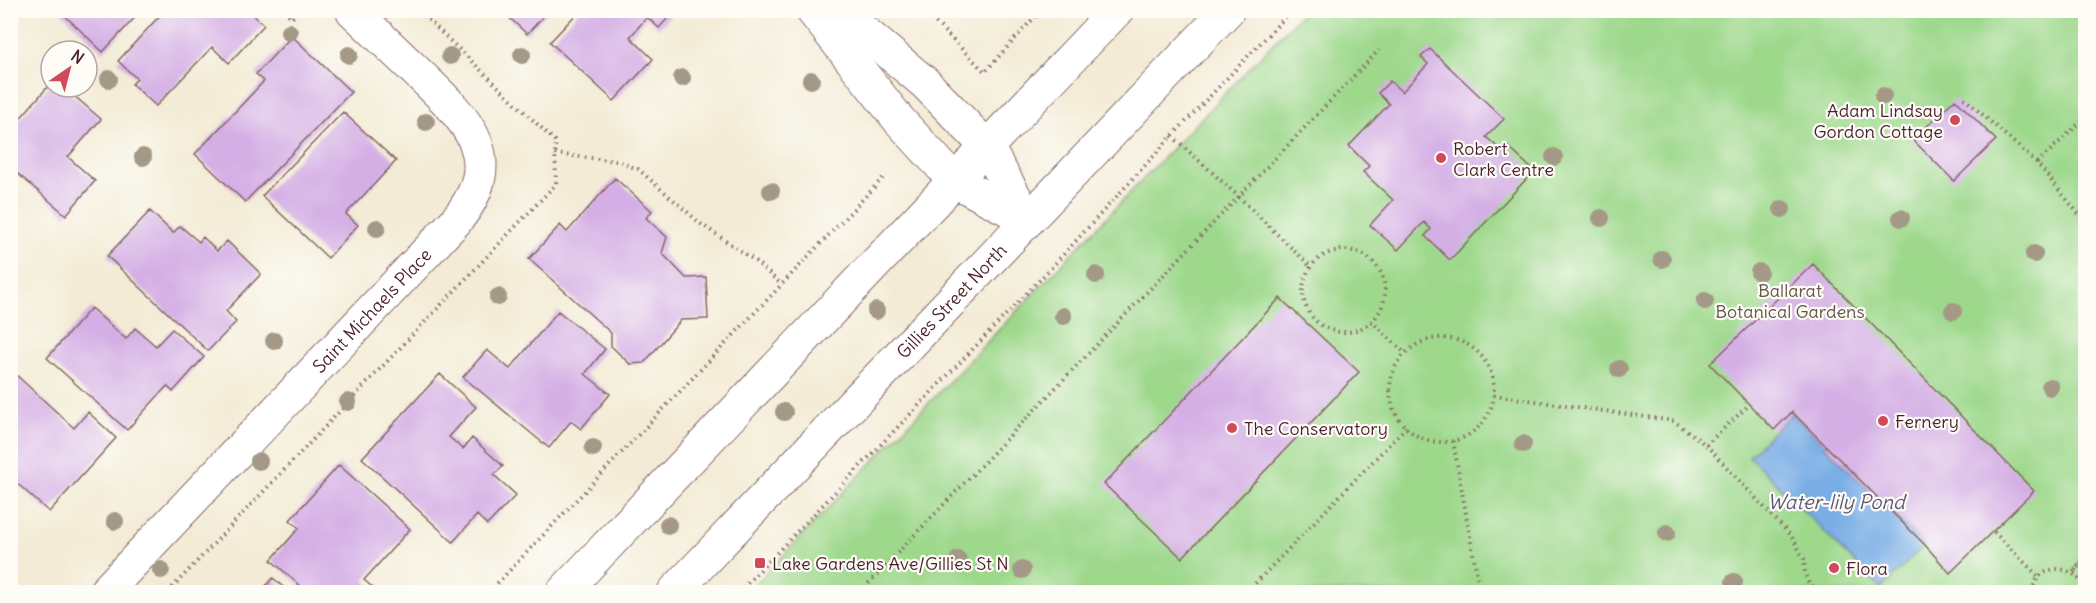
<svg xmlns="http://www.w3.org/2000/svg" width="2096" height="603" font-family="Delius,sans-serif">
<rect width="100%" height="100%" fill="#fdfcf7"/>
<filter id="ink" filterUnits="userSpaceOnUse"><feTurbulence type="fractalNoise" baseFrequency=".0167" numOctaves="2"/><feDisplacementMap in="SourceGraphic" scale="12" xChannelSelector="R" yChannelSelector="G"/><feConvolveMatrix kernelMatrix="1 2 1 2 8 2 1 2 1" color-interpolation-filters="sRGB"/></filter>
<filter id="wash" filterUnits="userSpaceOnUse"><feTurbulence type="fractalNoise" baseFrequency=".008" numOctaves="4" result="noise"/><feDisplacementMap in="SourceGraphic" scale="24" xChannelSelector="R" yChannelSelector="G"/><feGaussianBlur stdDeviation="1.35" result="paint"/><feColorMatrix in="noise" values="0 0 0 0 0 0 0 0 0 0 0 0 0 0 0 0 0 1.4 0 .05"/><feComposite in="paint" operator="in"/></filter>
<g filter="url(#wash)">
<rect width="100%" height="100%" fill="#f3ebd5"/>
<path fill="#9dd88b" stroke="#747c5b" stroke-width="1.5" d="M 1304,11 L 2085,11 L 2085,592 L 748,592 Z"/>
<path fill="#79ade6" stroke="#626688" stroke-width="1.5" d="M 1792,413 L 1924,545 L 1881,589 L 1749,456 Z"/>
<g id="blocks">
<path fill="#d4afe5" d="M 59,10 L 142,10 L 103,52 Z
M 165,10 L 248,10 L 264,25 L 229,63 L 212,47 L 156,106 L 132,84 L 137,79 L 118,61 Z
M 501,10 L 549,10 L 527,34 Z
M 580,10 L 675,10 L 659,28 L 647,17 L 630,37 L 653,59 L 614,101 L 550,42 Z
M 292,36 L 351,92 L 245,202 L 195,154 L 264,81 L 256,74 Z
M 1430,49 L 1504,119 L 1486,137 L 1501,150 L 1506,145 L 1534,171 L 1450,260 L 1425,236 L 1431,229 L 1424,222 L 1398,250 L 1370,225 L 1393,200 L 1363,172 L 1369,166 L 1349,146 L 1389,104 L 1378,93 L 1390,81 L 1402,92 L 1428,64 L 1421,57 Z
M 51,83 L 51,87 L 64,87 L 101,119 L 68,157 L 95,181 L 66,215 L 10,167 L 10,117 L 17,122 Z
M 1955,99 L 1996,140 L 1954,181 L 1913,140 Z
M 343,112 L 396,161 L 346,214 L 358,225 L 328,258 L 262,196 Z
M 615,178 L 652,211 L 646,218 L 667,237 L 662,253 L 686,278 L 706,277 L 708,319 L 681,320 L 644,363 L 630,364 L 611,346 L 611,333 L 529,259 L 560,225 L 567,232 Z
M 150,211 L 173,233 L 180,226 L 199,242 L 203,237 L 217,251 L 227,241 L 261,274 L 226,311 L 236,322 L 208,351 L 107,256 Z
M 1813,264 L 2034,491 L 1950,573 L 1924,544 L 1792,412 L 1774,430 L 1710,364 Z
M 1280,298 L 1359,372 L 1182,558 L 1104,484 Z
M 91,308 L 126,339 L 135,328 L 156,346 L 172,329 L 204,357 L 173,392 L 167,386 L 127,430 L 47,358 Z
M 558,311 L 605,349 L 585,374 L 610,394 L 581,429 L 571,421 L 549,448 L 463,377 L 487,350 L 510,369 Z
M 13,372 L 74,428 L 88,412 L 116,438 L 49,512 L 10,477 L 10,374 Z
M 440,374 L 476,407 L 449,437 L 463,449 L 472,438 L 503,466 L 494,475 L 516,495 L 487,525 L 477,515 L 453,542 L 362,458 Z
M 339,465 L 410,529 L 364,580 L 378,592 L 307,592 L 271,560 L 299,528 L 290,520 Z
M 273,578 L 289,592 L 260,592 Z"/>
</g>
</g>
<g filter="url(#ink)">
<use href="#blocks" fill-opacity="0" stroke="#856666" stroke-width="1.5"/>
<g fill="none" stroke-linecap="round" stroke-linejoin="round">
<defs>
<g id="minor">
<path d="M 812,10 L 899,120 L 955,181"/>
<path d="M 838,10 L 925,83 L 987,147"/>
<path id="s1" d="M 105,592 L 455,222 C 509,158 466,119 419,74 C 397,53 375,32 352,10"/>
</g>
<g id="secondary">
<path d="M 987,147 L 1028,220"/>
<path d="M 955,181 L 1028,220"/>
<path d="M 563,592 L 1117,10"/>
<path id="s2" d="M 674,592 L 1228,10"/>
</g>
</defs>
<use href="#minor" stroke="#856666" stroke-width="35"/>
<use href="#secondary" stroke="#856666" stroke-width="35"/>
<path stroke="#856666" stroke-width="4" stroke-dasharray="1.5 4.5" stroke-linecap="butt" d="M 284,10 L 292,18 L 300,10
M 923,10 L 985,72 L 1041,10
M 10,11 L 11,10
M 1964,98 L 2037,163 L 2086,223
M 1172,136 L 1238,196 L 1311,267
M 555,154 L 617,161 L 638,169 L 701,224 L 754,260 L 782,285
M 2037,163 L 2086,117
M1303 291a41 41 0 1 1 82 0a41 41 0 1 1-82 0Z
M 1371,321 L 1405,353
M1390 390a52 52 0 1 1 104 0a52 52 0 1 1-104 0Z
M 1494,395 L 1674,421 L 1706,445 L 1792,537 L 1804,559 L 1805,574 L 1809,584 L 1816,588 L 1845,592
M 1453,441 L 1480,592
M 1706,445 L 1750,404
M 1994,532 L 2039,577
M 2086,554 L 2073,573 L 2086,556
M 168,592 L 556,184 L 555,141 L 418,10
M 489,592 L 883,178
M 739,592 L 1051,268 L 1172,136 L 1292,10
M 860,592 L 1379,50
M 1247,592 L 1406,427
M 1801,592 L 1809,584
M 2032,592 C 2038,561 2077,562 2085,592"/>
<use href="#minor" stroke="#fff" stroke-width="33"/>
<use href="#secondary" stroke="#fff" stroke-width="33"/>
</g>
<g fill="#a49987">
<circle cx="289" cy="32" r="9"/>
<circle cx="349" cy="55" r="9"/>
<circle cx="522" cy="55" r="9"/>
<circle cx="450" cy="56" r="9"/>
<circle cx="682" cy="78" r="9"/>
<circle cx="109" cy="79" r="9"/>
<circle cx="811" cy="80" r="9"/>
<circle cx="1883" cy="96" r="9"/>
<circle cx="426" cy="122" r="9"/>
<circle cx="143" cy="157" r="9"/>
<circle cx="1554" cy="157" r="9"/>
<circle cx="771" cy="191" r="9"/>
<circle cx="1782" cy="209" r="9"/>
<circle cx="1601" cy="218" r="9"/>
<circle cx="1901" cy="218" r="9"/>
<circle cx="377" cy="228" r="9"/>
<circle cx="2034" cy="254" r="9"/>
<circle cx="1662" cy="259" r="9"/>
<circle cx="1759" cy="272" r="9"/>
<circle cx="1096" cy="275" r="9"/>
<circle cx="498" cy="297" r="9"/>
<circle cx="1705" cy="301" r="9"/>
<circle cx="876" cy="311" r="9"/>
<circle cx="1953" cy="311" r="9"/>
<circle cx="1063" cy="316" r="9"/>
<circle cx="274" cy="341" r="9"/>
<circle cx="1619" cy="369" r="9"/>
<circle cx="2050" cy="387" r="9"/>
<circle cx="348" cy="402" r="9"/>
<circle cx="784" cy="412" r="9"/>
<circle cx="1523" cy="444" r="9"/>
<circle cx="593" cy="448" r="9"/>
<circle cx="259" cy="461" r="9"/>
<circle cx="115" cy="521" r="9"/>
<circle cx="668" cy="525" r="9"/>
<circle cx="1667" cy="533" r="9"/>
<circle cx="958" cy="560" r="9"/>
<circle cx="161" cy="570" r="9"/>
<circle cx="1022" cy="570" r="9"/>
<circle cx="1734" cy="582" r="9"/>
</g>
</g>
<g fill="#d1495b" stroke="#fdfcf7" stroke-width="2">
<circle cx="1955" cy="120" r="6"/>
<circle cx="1441" cy="158" r="6"/>
<circle cx="1883" cy="421" r="6"/>
<circle cx="1232" cy="428" r="6"/>
<rect x="754" y="557" width="12" height="12" rx="3"/>
<circle cx="1834" cy="568" r="6"/>
</g>
<g text-anchor="middle" dominant-baseline="central" stroke-width="4.5" stroke-linejoin="round" paint-order="stroke">
<g font-size="18" fill="#4a1f2b" stroke="#fdfcf7" text-anchor="start">
<text x="1943" y="110" text-anchor="end">Adam Lindsay<tspan x="1943" dy="21">Gordon Cottage</tspan></text>
<text x="1453" y="148">Robert<tspan x="1453" dy="21">Clark Centre</tspan></text>
<text x="1895" y="421">Fernery</text>
<text x="1244" y="428">The Conservatory</text>
<text x="772" y="563">Lake Gardens Ave/Gillies St N</text>
<text x="1846" y="568">Flora</text>
</g>
<g font-size="18" fill="#635648" stroke="#fdfcf7">
<text x="1790" y="290">Ballarat<tspan x="1790" dy="21">Botanical Gardens</tspan></text>
</g>
<g font-size="18" fill="#4a1f2b" stroke="#fdfcf7">
<text stroke="none"><textPath href="#s2" startOffset="402">Gillies Street North</textPath></text>
<text stroke="none"><textPath href="#s1" startOffset="388">Saint Michaels Place</textPath></text>
</g>
<g font-size="20" font-style="italic" fill="#5d5876" stroke="#fdfcf7">
<text x="1836" y="501">Water-lily Pond</text>
</g>
</g>
<rect width="2096" height="603" fill="none" stroke="#fdfcf7" stroke-width="36"/>
<g transform="translate(69 69) rotate(35)"><circle r="28" fill="#fdfcf7" stroke="#b5a4a5" stroke-width="1.5"/>
<path d="M0-4.5L10 22L0 15L-10 22Z" fill="#d1495b"/>
<text y="-9" font-size="16" font-weight="bold" text-anchor="middle" fill="#4a1f2b">N</text>
</g>
</svg>
